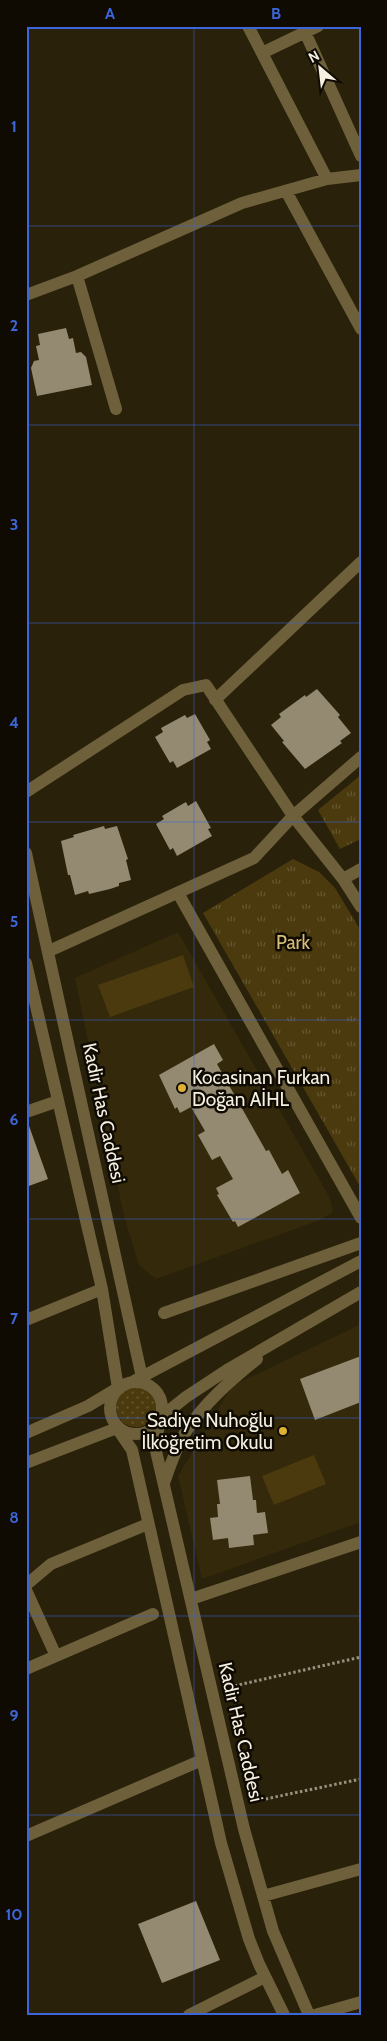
<svg xmlns="http://www.w3.org/2000/svg" width="387" height="2041" font-family="Cabin,sans-serif">
<defs>
<pattern id="grass-dots" width="8" height="8" patternUnits="userSpaceOnUse" patternTransform="scale(1.25)"><rect width="8" height="8" fill="#4a3a0e"/><path d="M2 2h.1M6 6h.1" fill="none" stroke="#655731" stroke-width="1.8" stroke-linecap="round"/></pattern>
<pattern id="park-tufts" width="24" height="20" patternUnits="userSpaceOnUse" patternTransform="scale(1.25)"><rect width="24" height="20" fill="#4a3a0e"/><path d="M3 7l-1-3M5 7V3M7 7l1-3M15 17l-1-3M17 17v-4M19 17l1-3" fill="none" stroke="#655731"/></pattern>
</defs>
<rect width="100%" height="100%" fill="#29210a"/>
<path fill="#34290a" d="M 178,932 L 330,1198 L 333,1212 L 320,1220 L 156,1279 L 139,1265 L 124,1216 L 75,978 Z
M 361,1324 L 361,1522 L 202,1579 L 178,1476 L 232,1386 Z"/>
<path fill="url(#grass-dots)" d="M116 1407a20 20 0 1 1 40 0a20 20 0 1 1-40 0Z"/>
<path fill="url(#park-tufts)" d="M 361,775 L 361,839 L 340,849 L 318,810 Z
M 293,859 L 319,872 L 335,888 L 361,931 L 361,1188 L 203,913 Z"/>
<path fill="#4a3a0e" d="M 183,955 L 194,987 L 110,1017 L 98,985 Z
M 314,1455 L 326,1484 L 274,1505 L 262,1476 Z"/>
<path fill="#948a71" d="M 66,328 L 69,339 L 73,338 L 76,353 L 81,352 L 86,357 L 92,385 L 37,396 L 31,368 L 34,361 L 39,360 L 36,346 L 40,345 L 38,334 Z
M 317,689 L 340,715 L 338,717 L 351,733 L 340,741 L 342,743 L 305,769 L 282,742 L 284,741 L 271,725 L 281,717 L 279,714 L 305,695 L 306,697 Z
M 195,714 L 210,740 L 207,742 L 211,749 L 177,768 L 173,761 L 170,763 L 155,737 L 163,732 L 161,728 L 185,715 L 187,718 Z
M 196,801 L 211,828 L 208,829 L 212,836 L 177,856 L 173,848 L 170,850 L 156,824 L 164,819 L 162,816 L 179,806 L 186,802 L 188,806 Z
M 104,826 L 105,829 L 117,826 L 128,859 L 126,860 L 131,880 L 119,883 L 119,886 L 110,889 L 89,894 L 88,891 L 75,895 L 70,875 L 68,875 L 61,841 L 74,837 L 73,835 Z
M 214,1044 L 223,1060 L 217,1064 L 266,1151 L 269,1150 L 282,1174 L 288,1170 L 300,1193 L 238,1227 L 235,1221 L 233,1222 L 217,1195 L 219,1194 L 216,1188 L 233,1179 L 220,1156 L 212,1160 L 198,1135 L 205,1131 L 191,1107 L 180,1113 L 177,1107 L 175,1109 L 159,1075 Z
M 28,1123 L 48,1179 L 26,1187 L 26,1124 Z
M 361,1356 L 361,1402 L 315,1420 L 300,1379 Z
M 250,1476 L 253,1500 L 256,1500 L 257,1513 L 265,1512 L 268,1533 L 253,1535 L 254,1545 L 229,1548 L 228,1538 L 213,1540 L 210,1518 L 218,1517 L 217,1504 L 220,1504 L 217,1480 Z
M 196,1901 L 220,1960 L 162,1983 L 138,1924 Z"/>
<g fill="none" stroke-linecap="round" stroke-linejoin="round">
<path stroke="#98917f" stroke-width="3" stroke-dasharray="2.5 2.5" stroke-linecap="butt" d="M 225,1688 L 361,1657
M 251,1802 L 361,1779"/>
<path stroke="#6e603b" stroke-width="12" d="M 248,26 L 327,179
M 305,32 L 361,156
M 262,53 L 318,26
M 286,191 L 361,329
M 77,276 L 116,409
M 26,295 L 77,276 L 242,203 L 327,179 L 361,175
M 215,700 L 361,562
M 26,792 L 183,690 L 206,685 L 293,816 L 343,879 L 361,907
M 26,853 L 143,1382
M 343,879 L 361,869
M 178,893 L 361,1218
M 49,951 L 254,858 L 293,816 L 361,757
M 26,963 L 102,1289 L 118,1388 L 88,1406 L 26,1433
M 26,1112 L 58,1101
M 164,1313 L 361,1243
M 26,1320 L 102,1289
M 134,1381 L 361,1261
M110 1408a26 26 0 1 1 52 0a26 26 0 1 1-52 0Z
M 26,1463 L 117,1428 L 132,1450 L 221,1843 L 249,1939 L 259,1964 L 284,2015
M 164,1483 C 170,1466 176,1448 185,1433 C 203,1404 230,1381 257,1359
M 26,1585 L 51,1564 L 148,1524
M 26,1590 L 56,1656
M 191,1599 L 361,1542
M 26,1669 L 153,1614
M 26,1836 L 202,1760
M 263,1896 L 361,1869
M 189,2015 L 265,1977
M 309,2015 L 273,1931 L 244,1829 L 156,1451 L 156,1439 L 161,1417 L 186,1397 L 227,1370 L 361,1292
M 315,2015 L 361,2002"/>
</g>
<path fill="none" stroke="#3d66da" stroke-width="1" stroke-opacity="0.55" d="M 194,26 L 194,2015M 26,226 L 361,226M 26,425 L 361,425M 26,623 L 361,623M 26,822 L 361,822M 26,1020 L 361,1020M 26,1219 L 361,1219M 26,1418 L 361,1418M 26,1616 L 361,1616M 26,1815 L 361,1815"/>
<g fill="#dcb233" stroke="#0f0b03" stroke-width="2">
<circle cx="182" cy="1088" r="5"/>
<circle cx="283" cy="1431" r="5"/>
</g>
<g text-anchor="middle" dominant-baseline="central" stroke-width="5" stroke-linejoin="round" paint-order="stroke">
<g font-size="19" fill="#d9be78" stroke="#0f0b03">
<text x="293" y="942">Park</text>
</g>
<g font-size="19" fill="#f5f0e2" stroke="#0f0b03" text-anchor="start">
<text x="192" y="1077">Kocasinan Furkan<tspan x="192" dy="22">Doğan AİHL</tspan></text>
<text x="273" y="1420" text-anchor="end">Sadiye Nuhoğlu<tspan x="273" dy="22">İlköğretim Okulu</tspan></text>
</g>
<g font-size="19" fill="#f5f0e2" stroke="#0f0b03">
<text transform="translate(104 1113) rotate(78)">Kadir Has Caddesi</text>
<text transform="translate(241 1732) rotate(77)">Kadir Has Caddesi</text>
</g>
</g>
<rect width="387" height="2041" fill="none" stroke="#0f0b03" stroke-width="55"/>
<g transform="translate(320 68) rotate(332)" stroke="#0f0b03" stroke-width="4" paint-order="stroke">
<path d="M0-4L9 19L0 12L-9 19Z" fill="#f5f0e2"/>
<text y="-8" font-size="14" font-weight="bold" text-anchor="middle" fill="#f5f0e2">N</text>
</g>
<rect x="28" y="28" width="332" height="1986" fill="none" stroke="#3d66da" stroke-width="2"/>
<g font-size="16" text-anchor="middle" font-weight="bold" fill="#3d66da">
<text x="110" y="19">A</text>
<text x="276" y="19">B</text>
<text x="14" y="132">1</text>
<text x="14" y="331">2</text>
<text x="14" y="530">3</text>
<text x="14" y="728">4</text>
<text x="14" y="927">5</text>
<text x="14" y="1125">6</text>
<text x="14" y="1324">7</text>
<text x="14" y="1523">8</text>
<text x="14" y="1721">9</text>
<text x="14" y="1920">10</text>
</g>
</svg>
